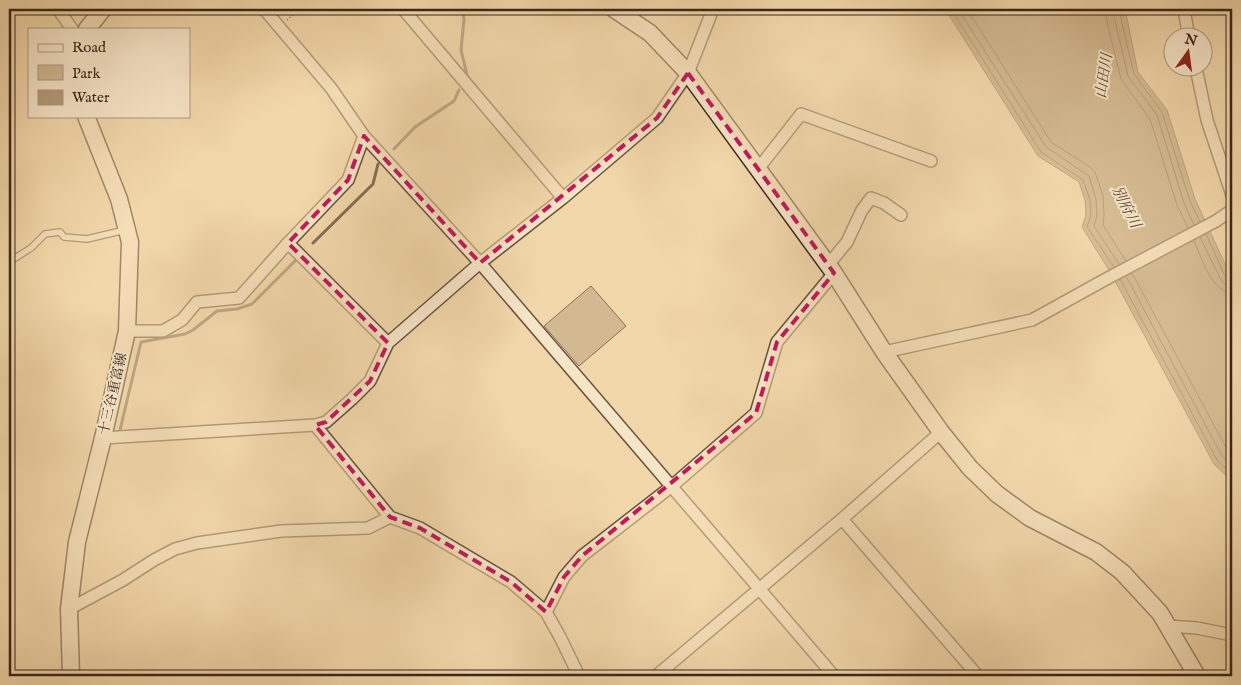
<svg xmlns="http://www.w3.org/2000/svg" width="1241" height="685" font-family="'IM FELL English','Noto Serif JP',serif">
<rect width="100%" height="100%" fill="#f2d7aa"/>
<filter id="stains"><feTurbulence type="fractalNoise" baseFrequency=".004" numOctaves="4"/><feColorMatrix values="0 0 0 0 .2 0 0 0 0 .09 0 0 0 0 .02 0 0 0 .5 -.17"/></filter>
<radialGradient id="worn" r=".72"><stop offset=".6" stop-color="#630" stop-opacity="0"/><stop offset="1" stop-color="#630" stop-opacity=".3"/></radialGradient>
<path fill="#d3b992" stroke="#877056" d="M 591,286 L 626,326 L 579,366 L 544,326 Z"/>
<path fill="#b49b79" stroke="#846d53" d="M 945,9 L 1125,9 L 1138,72 L 1167,110 L 1195,199 L 1232,279 L 1232,481 L 1214,464 L 1109,270 L 1082,227 L 1086,215 L 1085,200 L 1079,182 L 1038,156 Z"/>
<g fill="none" stroke-linecap="round" stroke-linejoin="round">
<path stroke="#78614a" stroke-width="1" d="M 951,9 L 1041,152 L 1083,180 L 1090,200 L 1091,215 L 1087,227 L 1114,267
M 958,9 L 1046,147 L 1089,176 L 1096,199 L 1097,216 L 1094,226 L 1119,264
M 967,9 L 1051,142 L 1090,167 L 1095,172 L 1103,196 L 1104,215 L 1103,225 L 1126,261
M 1106,9 L 1107,22 L 1121,79 L 1150,119 L 1177,205 L 1188,228
M 1114,9 L 1115,21 L 1128,76 L 1157,115 L 1184,203 L 1194,225
M 1120,9 L 1121,19 L 1134,74 L 1162,112 L 1190,201 L 1200,222
M 1206,234 L 1225,276 L 1232,279
M 1200,237 L 1221,280 L 1226,285 L 1232,286
M 1194,241 C 1202,258 1211,292 1232,293
M 1132,273 L 1228,451 L 1232,455
M 1126,276 L 1222,456 L 1232,465
M 1120,279 L 1217,460 L 1232,474"/>
<path stroke="#846d53" stroke-width="3" d="M 462,9 L 464,19 L 461,50 L 467,75
M 394,149 L 415,127 L 454,101 L 459,90
M 313,243 L 373,184 L 378,164
M 120,430 L 141,342 L 185,334 L 193,330 L 217,311 L 237,309 L 252,304 L 298,258"/>
<defs>
<path id="lane" d="M 9,262 L 31,248 L 45,234 L 60,232 L 64,237 L 87,239 L 125,230"/>
<path id="street" d="M 58,9 L 72,29
M 403,9 L 563,198
M 713,9 L 688,73 L 657,118 L 563,198 L 480,263 L 834,676
M 1184,9 L 1189,38
M 1196,68 L 1207,120 L 1232,195
M 758,169 L 801,114 L 931,161
M 288,243 L 388,343
M 828,265 L 847,242 L 862,210 L 871,198 L 884,203 L 901,215
M 127,331 L 163,331 L 182,320 L 197,302 L 239,298 L 288,243 L 348,180 L 364,136
M 884,352 L 1032,320 L 1108,278 L 1216,221 L 1232,210
M 315,425 L 390,517 L 420,528 L 511,582 L 546,612 L 560,637 L 579,676
M 103,438 L 315,425 L 326,422 L 352,399 L 370,381 L 388,343 L 480,263 L 364,136 L 331,88 L 264,9
M 842,519 L 978,676
M 69,609 L 123,580 L 154,560 L 175,549 L 197,543 L 281,531 L 368,528 L 390,517
M 546,612 L 564,577 L 582,556 L 672,486 L 756,413 L 777,342 L 834,273
M 1168,626 L 1197,628 L 1232,635
M 656,676 L 842,519 L 941,432"/>
<path id="secondary" d="M 614,9 L 650,33 L 688,73 L 834,273 L 884,352 L 941,432 L 970,468 L 997,494 L 1030,518 L 1096,552 L 1122,572 L 1160,613 L 1197,676
M 87,29 L 103,9
M 71,676 L 69,609 L 77,542 L 103,438 L 127,331 L 130,242 L 119,199 L 86,116"/>
</defs>
<use href="#lane" stroke="#69533f" stroke-width="8"/>
<use href="#street" stroke="#69533f" stroke-width="14"/>
<use href="#secondary" stroke="#3b271b" stroke-width="19"/>
<path stroke="#3b271b" stroke-width="2" stroke-dasharray="1 2.5" stroke-linecap="butt" d="M 287,20 L 300,9"/>
<use href="#lane" stroke="#f7e5c8" stroke-width="5.5"/>
<use href="#street" stroke="#f7e5c8" stroke-width="11"/>
<use href="#secondary" stroke="#f7e5c8" stroke-width="16"/>
</g>
<path d="M0 0H1241V685H0ZM 688,73 L 834,273 L 777,342 L 756,413 L 582,556 L 564,577 L 546,612 L 511,582 L 420,528 L 390,517 L 315,425 L 326,422 L 370,381 L 388,343 L 288,243 L 348,180 L 364,136 L 480,263 L 657,118 Z" fill="#f2d7aa" fill-opacity=".55" fill-rule="evenodd"/>
<path fill="none" stroke="#c2185b" stroke-width="4" stroke-dasharray="10 6" stroke-linejoin="round" d="M 688,73 L 834,273 L 777,342 L 756,413 L 582,556 L 564,577 L 546,612 L 511,582 L 420,528 L 390,517 L 315,425 L 326,422 L 370,381 L 388,343 L 288,243 L 348,180 L 364,136 L 480,263 L 657,118 Z"/>
<g text-anchor="middle" dominant-baseline="central" stroke-width="4" stroke-linejoin="round" paint-order="stroke">
<g font-size="14" fill="#3b271b" stroke="#f7e5c8">
<text transform="translate(113 394) rotate(-77)">十三谷重富線</text>
</g>
<g font-size="15" font-style="italic" fill="#5f4a37" stroke="#f7e5c8">
<text transform="translate(1104 76) rotate(-81)">山田川</text>
<text transform="translate(1126 207) rotate(63)">別府川</text>
</g>
</g>
<rect width="1241" height="685" fill="none" stroke="#f2d7aa" stroke-width="30"/>
<rect x="10" y="10" width="1221" height="665" fill="none" stroke="#3b271b" stroke-width="2.5"/>
<rect x="15" y="15" width="1211" height="655" fill="none" stroke="#3b271b"/>
<rect x="28" y="28" width="162" height="90" fill="#f7e5c8" stroke="#ac9983"/>
<rect x="38" y="44" width="25" height="8" fill="#f7e5c8" stroke="#ac9983"/>
<text x="72" y="52" font-size="15" fill="#3b271b">Road</text>
<rect x="38" y="65" width="25" height="15" fill="#d3b992" stroke="#ac9983"/>
<text x="72" y="78" font-size="15" fill="#3b271b">Park</text>
<rect x="38" y="90" width="25" height="15" fill="#b49b79" stroke="#ac9983"/>
<text x="72" y="102" font-size="15" fill="#3b271b">Water</text>
<g transform="translate(1188 52) rotate(14)"><circle r="24" fill="#f7e5c8" stroke="#ac9983"/>
<path d="M0-4L9 19L0 12L-9 19Z" fill="#8f2418"/>
<text y="-8" font-size="14" font-weight="bold" text-anchor="middle" fill="#3b271b">N</text>
</g>
<rect width="100%" height="100%" filter="url(#stains)"/>
<rect width="100%" height="100%" fill="url(#worn)"/>
</svg>
